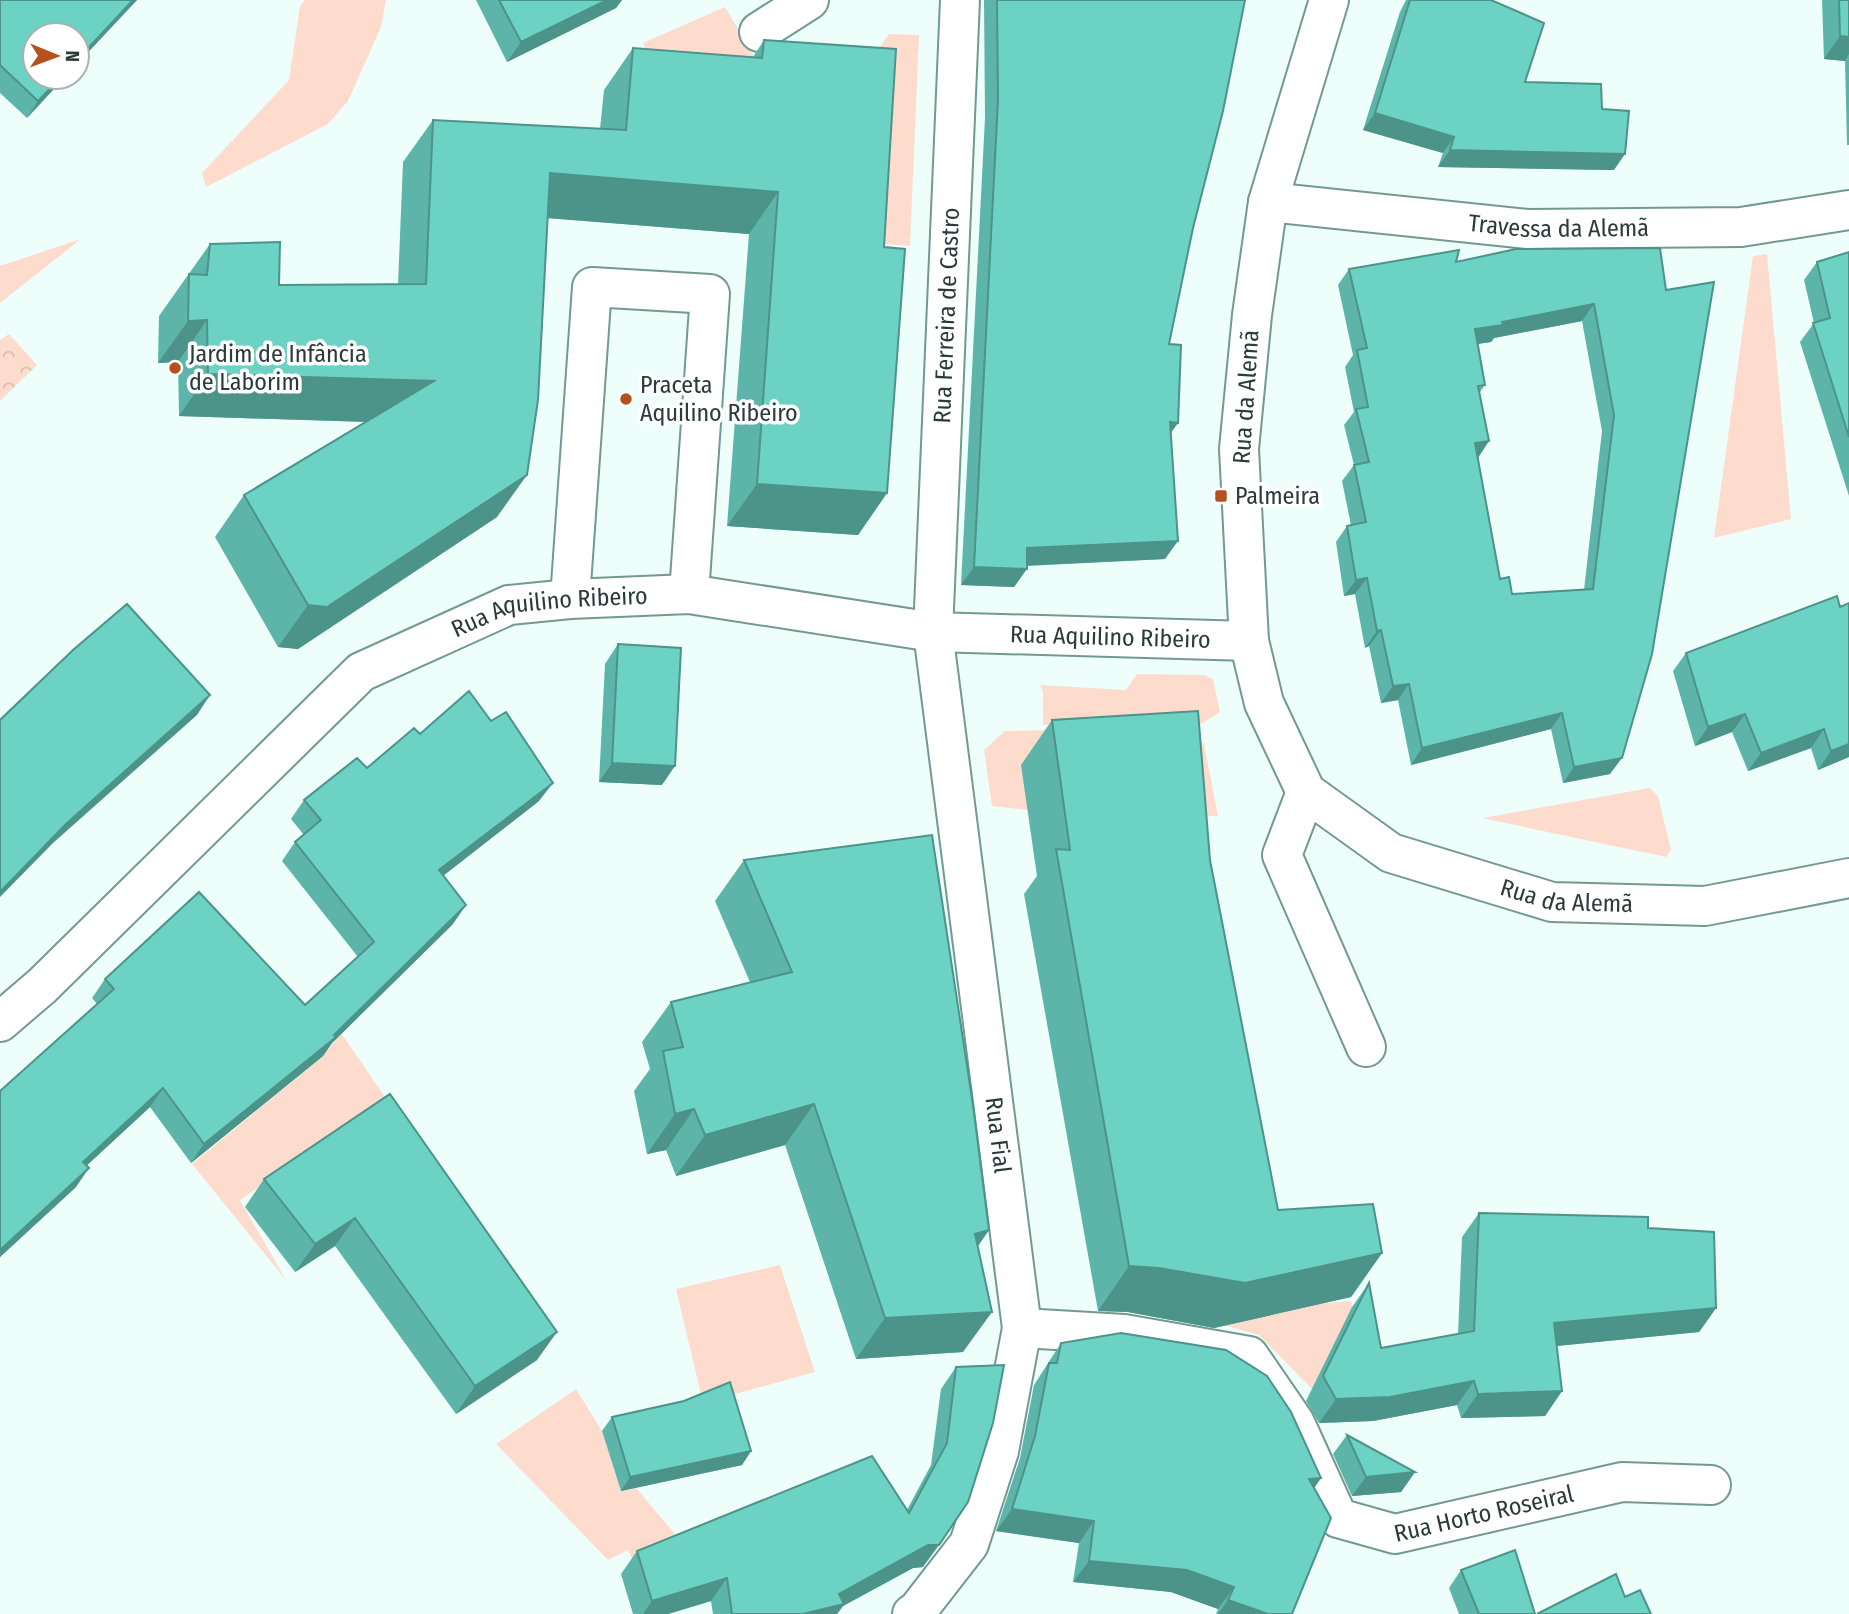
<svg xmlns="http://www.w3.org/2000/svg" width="1849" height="1614" font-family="'Fira Sans Condensed',sans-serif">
<defs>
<pattern id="park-crowns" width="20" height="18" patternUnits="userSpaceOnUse" patternTransform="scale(1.75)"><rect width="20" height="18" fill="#fddcce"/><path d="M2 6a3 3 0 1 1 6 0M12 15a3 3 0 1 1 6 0" fill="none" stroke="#d9beb2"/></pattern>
</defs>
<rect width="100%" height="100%" fill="#eefefb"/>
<path fill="#fddcce" d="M 305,0 L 386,0 L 381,27 L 348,101 L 328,124 L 206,187 L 202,173 L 289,80 L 300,6 Z
M 725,7 L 754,57 L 866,67 L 889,34 L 919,35 L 910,246 L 872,243 L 663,94 L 643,43 Z
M 81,239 L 0,303 L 0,266 Z
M 1767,254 L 1791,519 L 1714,538 L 1753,256 Z
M 1137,674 L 1204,675 L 1213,679 L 1220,712 L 1193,729 L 1185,722 L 1043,725 L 1043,692 L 1040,685 L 1126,690 Z
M 1184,728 L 1204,744 L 1218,816 L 1028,810 L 992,806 L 984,750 L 1005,731 Z
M 1650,788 L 1658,796 L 1671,850 L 1666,857 L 1482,818 Z
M 341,1033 L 392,1107 L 284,1170 L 240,1200 L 286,1280 L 192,1164 L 323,1056 Z
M 780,1265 L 815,1372 L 703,1403 L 676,1289 Z
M 1351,1301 L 1363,1373 L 1312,1389 L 1259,1335 L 1223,1325 L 1257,1309 Z
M 576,1389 L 602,1431 L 621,1491 L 636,1488 L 686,1547 L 636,1568 L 628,1550 L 608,1560 L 496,1444 Z"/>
<path fill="url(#park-crowns)" d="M 9,334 L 37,365 L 0,401 L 0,340 Z"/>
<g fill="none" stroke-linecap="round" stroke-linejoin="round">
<defs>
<g id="street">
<path id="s1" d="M 1329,0 L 1268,202 L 1252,315 L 1239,449 L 1249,641 L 1264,703 L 1306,792 L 1391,853 L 1552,902 L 1705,906 L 1849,878"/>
<path d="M 759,32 L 809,0"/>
<path id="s2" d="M 1268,202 L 1528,229 L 1741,227 L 1849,210"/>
<path d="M 570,599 L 592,287 L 710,294 L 689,594"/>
<path d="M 1306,792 L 1282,855 L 1366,1047"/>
<path id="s3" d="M 0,1022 L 42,986 L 361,672 L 509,605 L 570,599 L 689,594 L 933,632 L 1249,641"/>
<path id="s4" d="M 1022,1328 L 1124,1334 L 1249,1356 L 1295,1423 L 1338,1518 L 1395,1534 L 1622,1482 L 1711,1485"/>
<path id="s5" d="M 912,1614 L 917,1611 L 969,1544 L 999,1451 L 1022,1328 L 933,632 L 960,0"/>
</g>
</defs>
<use href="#street" stroke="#729992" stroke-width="42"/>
<use href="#street" stroke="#fff" stroke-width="38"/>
</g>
<path fill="#5db5a9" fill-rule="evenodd" d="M 0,0 L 137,0 L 77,64 L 77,35 L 35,77 L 65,77 L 27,118 L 0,93 Z
M 476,0 L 622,0 L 616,8 L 507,62 Z
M 984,0 L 1245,0 L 1193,228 L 1169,344 L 1170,434 L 1165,559 L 1027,566 L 1014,587 L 961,585 L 985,118 Z
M 1406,0 L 1491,0 L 1525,82 L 1602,109 L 1614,170 L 1438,167 L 1443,153 L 1363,130 L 1400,12 Z
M 1822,0 L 1849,0 L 1849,145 L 1847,145 L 1845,61 L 1824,59 Z
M 764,40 L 884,247 L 887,493 L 858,535 L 727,526 L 749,234 L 548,218 L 497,517 L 298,649 L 278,647 L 215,537 L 244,495 L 366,422 L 179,416 L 178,362 L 158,363 L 159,316 L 210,244 L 279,285 L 398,285 L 403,162 L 433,120 L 600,129 L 604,90 L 633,48 L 753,57 Z
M 1660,248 L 1610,774 L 1563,783 L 1551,729 L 1411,765 L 1398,700 L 1381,703 L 1369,646 L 1365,648 L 1355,594 L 1344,596 L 1336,542 L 1347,526 L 1351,525 L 1342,481 L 1354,465 L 1344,425 L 1354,412 L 1345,367 L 1353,355 L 1338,285 L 1349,269 ZM 1582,321 L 1602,431 L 1584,590 L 1512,594 L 1500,579 L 1478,458 L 1480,392 L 1485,385 L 1477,344 L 1491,342 L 1494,338 Z
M 1849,252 L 1849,496 L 1800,342 L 1814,323 L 1804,280 L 1817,262 Z
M 1840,607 L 1849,757 L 1818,770 L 1811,748 L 1748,771 L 1732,732 L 1695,746 L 1673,671 L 1686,653 Z
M 618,644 L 662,785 L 599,782 L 605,664 Z
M 1052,720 L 1210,860 L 1278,1210 L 1382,1253 L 1351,1297 L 1214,1328 L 1128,1312 L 1098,1311 L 1024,894 L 1037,876 L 1021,765 Z
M 420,734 L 539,801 L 443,876 L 453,924 L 332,1043 L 323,1056 L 191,1163 L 150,1107 L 86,1166 L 76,1187 L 0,1257 L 0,1091 L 97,1004 L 92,998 L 105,979 L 305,1005 L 358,957 L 282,861 L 295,842 L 304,835 L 291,819 L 304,800 L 367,768 Z
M 744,860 L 989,1230 L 978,1246 L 963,1352 L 856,1359 L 785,1145 L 676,1176 L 666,1150 L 647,1154 L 634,1091 L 650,1069 L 642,1042 L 671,1002 L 750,982 L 715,901 Z
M 390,1094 L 537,1360 L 456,1414 L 335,1246 L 295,1272 L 245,1207 L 264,1179 Z
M 1479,1213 L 1648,1228 L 1716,1308 L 1699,1332 L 1556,1346 L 1562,1391 L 1545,1416 L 1461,1418 L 1457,1405 L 1373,1421 L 1319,1423 L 1306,1401 L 1352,1307 L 1369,1283 L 1381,1348 L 1458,1334 L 1462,1237 Z
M 1061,1343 L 1321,1478 L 1314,1488 L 1292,1614 L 1216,1614 L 1218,1609 L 1171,1592 L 1073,1582 L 1079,1543 L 996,1531 L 1020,1458 L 1034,1385 Z
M 1004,1365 L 923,1567 L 913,1568 L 843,1606 L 837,1614 L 713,1614 L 711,1601 L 668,1614 L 633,1614 L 621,1574 L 637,1551 L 907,1510 L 931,1465 L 941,1389 L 956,1367 Z
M 612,1417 L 751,1451 L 742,1465 L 621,1491 L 602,1431 Z
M 1347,1435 L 1415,1472 L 1401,1492 L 1352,1496 L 1333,1454 Z
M 1461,1570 L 1535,1614 L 1459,1614 L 1449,1588 Z"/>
<path fill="#4c9389" d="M 133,0 L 137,0 L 77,64 L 77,60 Z
M 607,0 L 622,0 L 616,8 L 507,62 L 521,42 Z
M 1840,36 L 1849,37 L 1849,54 L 1845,61 L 1824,59 Z
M 61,77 L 65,77 L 27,118 L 38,101 Z
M 1375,113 L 1454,137 L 1443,153 L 1363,130 Z
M 1450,150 L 1625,154 L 1614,170 L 1438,167 Z
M 550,173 L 778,192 L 749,234 L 521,216 Z
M 1594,304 L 1582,321 L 1494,338 L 1491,342 L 1463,346 L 1475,329 L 1502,322 Z
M 207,320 L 178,362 L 158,363 L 188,321 Z
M 208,374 L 434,381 L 405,423 L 179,416 Z
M 1170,422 L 1178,423 L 1165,441 Z
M 1489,441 L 1478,458 L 1475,443 Z
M 527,475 L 497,517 L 298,649 L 278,647 L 308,605 Z
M 757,484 L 887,493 L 858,535 L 727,526 Z
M 1178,541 L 1165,559 L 1014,566 L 1027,548 Z
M 974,567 L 1027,569 L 1014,587 L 961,585 Z
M 1367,578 L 1355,594 L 1344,596 L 1356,580 Z
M 1381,630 L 1369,646 L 1365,648 L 1377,631 Z
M 1409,684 L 1398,700 L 1381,703 L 1393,686 Z
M 210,695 L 197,715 L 53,843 L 0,897 L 0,892 L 66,824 Z
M 1562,713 L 1551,729 L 1411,765 L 1422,748 Z
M 1745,714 L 1732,732 L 1695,746 L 1708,727 Z
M 1824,729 L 1811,748 L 1748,771 L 1761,753 Z
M 1849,744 L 1849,757 L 1818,770 L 1831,751 Z
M 1622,758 L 1610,774 L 1563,783 L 1574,767 Z
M 612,763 L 675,766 L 662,785 L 599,782 Z
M 553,783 L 539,801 L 426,889 L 439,870 Z
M 466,905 L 453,924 L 332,1043 L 323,1056 L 191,1163 L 204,1144 L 334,1035 Z
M 163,1088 L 150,1107 L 70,1181 L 83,1162 Z
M 814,1104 L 785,1145 L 676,1176 L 705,1135 Z
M 694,1109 L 666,1150 L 647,1154 L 675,1114 Z
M 89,1168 L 76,1187 L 0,1257 L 0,1250 Z
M 355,1218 L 335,1246 L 295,1272 L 315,1244 Z
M 989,1230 L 960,1271 L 975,1234 Z
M 1382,1253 L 1351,1297 L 1214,1328 L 1128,1312 L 1098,1311 L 1129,1266 Z
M 1716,1308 L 1699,1332 L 1536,1348 L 1554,1323 Z
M 992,1312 L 963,1352 L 856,1359 L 885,1318 Z
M 557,1332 L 537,1360 L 456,1414 L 475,1386 Z
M 1474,1381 L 1457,1405 L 1373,1421 L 1319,1423 L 1336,1399 Z
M 1562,1391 L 1545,1416 L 1461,1418 L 1478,1394 Z
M 751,1451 L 742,1465 L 621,1491 L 630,1477 Z
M 1415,1472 L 1401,1492 L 1352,1496 L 1366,1477 Z
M 1321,1478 L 1306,1500 L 1309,1479 Z
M 1012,1509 L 1094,1521 L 1079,1543 L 996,1531 Z
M 928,1545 L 939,1545 L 923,1567 L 913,1568 L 843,1606 L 837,1614 L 803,1614 Z
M 1089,1561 L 1187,1570 L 1234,1587 L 1218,1609 L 1171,1592 L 1073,1582 Z
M 727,1578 L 711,1601 L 668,1614 L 643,1614 L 652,1601 Z
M 1228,1600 L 1268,1614 L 1218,1614 Z"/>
<path fill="#6cd2c4" stroke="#4c9389" stroke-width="2" fill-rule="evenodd" d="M 0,0 L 133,0 L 77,60 L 77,35 L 35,35 L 35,77 L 61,77 L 38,101 L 0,65 Z
M 499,0 L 607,0 L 521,42 Z
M 997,0 L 1245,0 L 1223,111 L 1193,228 L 1169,344 L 1181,345 L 1178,423 L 1170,422 L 1178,541 L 1027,548 L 1027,569 L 974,567 L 998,100 Z
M 1410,0 L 1491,0 L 1544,23 L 1525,82 L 1601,84 L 1602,109 L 1629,111 L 1625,154 L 1450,150 L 1454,137 L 1375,113 Z
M 1839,0 L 1849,0 L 1849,37 L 1840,36 Z
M 764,40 L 896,49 L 884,247 L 905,249 L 887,493 L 757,484 L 778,192 L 550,173 L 538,400 L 527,475 L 327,607 L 308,605 L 244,495 L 434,381 L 208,374 L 207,320 L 188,321 L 189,274 L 207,275 L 210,244 L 280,242 L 279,285 L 426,284 L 433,120 L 626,130 L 633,48 L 762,58 Z
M 1660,248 L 1666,290 L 1714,282 L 1652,654 L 1622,758 L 1574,767 L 1562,713 L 1422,748 L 1409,684 L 1393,686 L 1381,630 L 1377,631 L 1367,578 L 1356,580 L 1347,526 L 1366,522 L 1354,465 L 1369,462 L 1356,409 L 1368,407 L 1357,350 L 1367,348 L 1349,269 L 1459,250 L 1456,262 L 1516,249 ZM 1594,304 L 1614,415 L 1593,589 L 1512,594 L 1509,577 L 1500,579 L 1475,443 L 1489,441 L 1478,386 L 1485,385 L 1475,329 L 1503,325 L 1502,322 Z
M 1849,252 L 1849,437 L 1813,323 L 1830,318 L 1817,262 Z
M 1837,596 L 1840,607 L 1849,603 L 1849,744 L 1831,751 L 1824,729 L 1761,753 L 1745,714 L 1708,727 L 1686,653 Z
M 127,604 L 210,695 L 66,824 L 0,892 L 0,720 L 73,650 Z
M 618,644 L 681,648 L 675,766 L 612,763 Z
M 469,691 L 491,721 L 506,712 L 553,783 L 439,870 L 466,905 L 334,1035 L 336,1037 L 204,1144 L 163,1088 L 83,1162 L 89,1168 L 0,1250 L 0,1091 L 114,989 L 105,979 L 199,892 L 305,1005 L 374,942 L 295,842 L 321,820 L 304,800 L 357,758 L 367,768 L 414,728 L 420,734 Z
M 1198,711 L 1210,860 L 1278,1210 L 1373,1204 L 1382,1253 L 1245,1283 L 1159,1268 L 1129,1266 L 1056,849 L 1070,850 L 1052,720 Z
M 932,835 L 973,1105 L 989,1230 L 975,1234 L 992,1312 L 885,1318 L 814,1104 L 705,1135 L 694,1109 L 675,1114 L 663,1051 L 683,1047 L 671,1002 L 792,972 L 744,860 Z
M 390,1094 L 557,1332 L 475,1386 L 355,1218 L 315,1244 L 264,1179 Z
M 1479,1213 L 1648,1217 L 1648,1228 L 1714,1232 L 1716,1308 L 1554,1323 L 1562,1391 L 1478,1394 L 1474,1381 L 1390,1397 L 1336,1399 L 1323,1376 L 1369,1283 L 1381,1348 L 1474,1331 Z
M 1121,1333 L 1226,1350 L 1267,1376 L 1291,1412 L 1321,1478 L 1309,1479 L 1331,1518 L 1292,1614 L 1268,1614 L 1228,1600 L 1234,1587 L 1187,1570 L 1089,1561 L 1094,1521 L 1012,1509 L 1035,1436 L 1049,1363 L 1057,1363 L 1061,1343 Z
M 1004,1365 L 993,1423 L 968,1502 L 939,1545 L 928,1545 L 839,1594 L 844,1604 L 803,1614 L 732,1614 L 727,1578 L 652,1601 L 637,1551 L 872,1456 L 909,1513 L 947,1443 L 956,1367 Z
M 730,1382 L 751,1451 L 630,1477 L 612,1417 L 684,1401 Z
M 1347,1435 L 1415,1472 L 1366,1477 Z
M 1515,1550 L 1535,1614 L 1479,1614 L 1461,1570 Z
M 1616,1574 L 1625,1597 L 1640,1590 L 1651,1614 L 1537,1614 Z"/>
<g fill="#b5511e" stroke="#fff" stroke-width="2.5">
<circle cx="175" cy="368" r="7"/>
<circle cx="626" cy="399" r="7"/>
<rect x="1214" y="489" width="14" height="14" rx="3.5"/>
</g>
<g text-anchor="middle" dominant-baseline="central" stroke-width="7" stroke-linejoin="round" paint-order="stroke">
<g font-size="24" fill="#2b3b38" stroke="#fff">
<text stroke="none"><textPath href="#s2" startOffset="292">Travessa da Alemã</textPath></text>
<text stroke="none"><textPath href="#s5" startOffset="1332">Rua Ferreira de Castro</textPath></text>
<text transform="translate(1246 397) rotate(-86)">Rua da Alemã</text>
<text stroke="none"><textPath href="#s3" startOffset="704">Rua Aquilino Ribeiro</textPath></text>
<text stroke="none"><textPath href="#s3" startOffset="1270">Rua Aquilino Ribeiro</textPath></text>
<text stroke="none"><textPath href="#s1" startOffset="1101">Rua da Alemã</textPath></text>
<text transform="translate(998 1135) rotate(83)">Rua Fial</text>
<text stroke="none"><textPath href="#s4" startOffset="565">Rua Horto Roseiral</textPath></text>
</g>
<g font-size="24" fill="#2b3b38" stroke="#fff" text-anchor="start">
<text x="189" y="354">Jardim de Infância<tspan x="189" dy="28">de Laborim</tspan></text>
<text x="640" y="385">Praceta<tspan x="640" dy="28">Aquilino Ribeiro</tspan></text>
<text x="1235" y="496">Palmeira</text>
</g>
</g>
<g transform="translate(56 56) rotate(91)"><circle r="33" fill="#ffffff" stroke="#aab1af" stroke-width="2"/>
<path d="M0-5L12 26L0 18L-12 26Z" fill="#b5511e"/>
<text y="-10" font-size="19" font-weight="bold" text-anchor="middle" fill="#2b3b38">N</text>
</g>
</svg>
